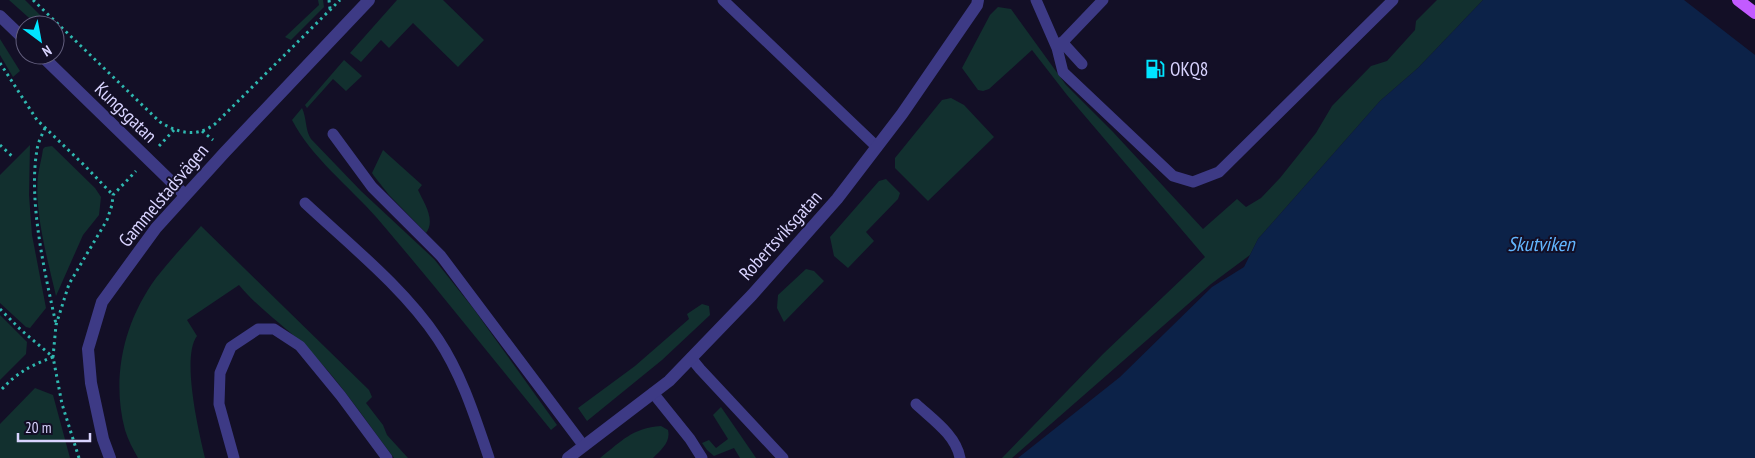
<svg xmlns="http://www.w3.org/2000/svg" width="1755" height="458" font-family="'PT Sans Narrow',sans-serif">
<rect width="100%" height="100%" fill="#130f26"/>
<path fill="#12302f" d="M 9,0 L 25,0 L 50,25 L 37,25 Z
M 318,0 L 323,0 L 324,7 L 291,40 L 285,37 L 319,5 Z
M 397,0 L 443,0 L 484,40 L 458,67 L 413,23 L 389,48 L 381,40 L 361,62 L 350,53 Z
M 1437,0 L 1483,0 L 1418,68 L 1380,101 L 1258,239 L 1250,255 L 1211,284 L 1012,458 L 1002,458 L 1103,354 L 1205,257 L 1067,95 L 1032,50 L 989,89 L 983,91 L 978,90 L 962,68 L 990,15 L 998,7 L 1011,9 L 1066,85 L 1113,132 L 1203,229 L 1237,199 L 1246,207 L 1261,198 L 1280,178 L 1316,133 L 1332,106 L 1371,66 L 1387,61 L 1415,30 L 1416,21 Z
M 0,39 L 20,71 L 13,77 L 0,55 Z
M 344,60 L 362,76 L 346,91 L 333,79 L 307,108 L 305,105 Z
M 951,98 L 964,105 L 994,137 L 928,201 L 895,168 L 895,158 L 942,100 Z
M 302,108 C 307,119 305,130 311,139 L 361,191 L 434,259 L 473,308 L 557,425 L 551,430 C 493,359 436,287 377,218 C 349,186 311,157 292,120 Z
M 30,145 L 29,195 L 32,235 L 46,308 L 30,328 L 26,327 L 0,303 L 0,175 Z
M 52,146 L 95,188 L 101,197 L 99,215 L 83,235 L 56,296 C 48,261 34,212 38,176 C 39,167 42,158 43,149 L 45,147 Z
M 383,150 L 422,185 L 418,190 C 424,203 436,220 426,233 L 389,195 L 374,176 L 372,173 Z
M 886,179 L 900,193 L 898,199 L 866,232 L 874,241 L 848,268 L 834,256 L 830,237 L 879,181 Z
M 201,226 L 369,390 L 372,397 L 366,403 L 383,425 L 387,435 L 408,458 L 394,458 C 365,420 338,378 304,345 C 282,324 258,308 239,285 L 187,320 L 197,336 C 181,357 199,433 205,458 L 138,458 C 133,449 128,440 125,430 C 111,377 124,322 156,278 C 170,260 186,243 201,226 Z
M 806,269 L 814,271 L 824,281 L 784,322 L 777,308 L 778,295 Z
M 702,304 L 709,306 L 710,315 L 662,360 L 587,421 L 578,408 L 635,366 L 689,319 L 687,314 Z
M 0,315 L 27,342 L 26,354 L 0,380 Z
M 35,388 L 53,395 L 70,458 L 0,458 L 0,424 Z
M 721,407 L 754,455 L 756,458 L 740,458 L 734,448 L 714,456 L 707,450 L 702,443 L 709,440 L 716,448 L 728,439 L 713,415 Z
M 661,426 L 668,430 C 671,442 661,450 653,458 L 600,458 C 622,441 632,428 661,426 Z"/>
<path fill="#0c2248" d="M 1483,0 L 1684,0 L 1755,55 L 1755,458 L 1018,458 L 1120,377 L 1212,287 L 1244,267 L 1258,239 L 1380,101 L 1418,68 Z"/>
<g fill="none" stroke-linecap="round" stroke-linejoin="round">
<path stroke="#2fb8b0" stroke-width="3" stroke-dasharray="2.5 4" stroke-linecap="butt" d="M 33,0 L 160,122 C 178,133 196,138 215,124 L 340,0
M 329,0 L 330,9
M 0,63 L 37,120 L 86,167 L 113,195
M 45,128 C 42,135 38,142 37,150 C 28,200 45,274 56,324
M 202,131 L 213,140
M 0,145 L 14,158
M 159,146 L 174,130
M 0,309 L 21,330 L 53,357 C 28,367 18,372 0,391
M 79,458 L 62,404 L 53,357 L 56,325 L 69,284 L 107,220 L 112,205 L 113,195 L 136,171"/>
<path stroke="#3d3a85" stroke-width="11" d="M 723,0 L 877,147
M 1036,0 L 1057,48 L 1063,72 L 1173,176 L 1193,182 L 1219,172 L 1393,0
M 1062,42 L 1082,64
M 1057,48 L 1103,0
M 333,134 L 372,187 L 441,256 L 583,445
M 305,203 C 350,245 404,288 438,339 C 462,375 475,417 489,458
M 691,358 L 700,369 L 783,458
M 653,393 L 690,439 L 702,458
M 916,404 C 932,419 956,435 960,458
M 234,458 L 219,404 L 220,373 L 231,347 L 258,329 L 274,329 L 300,346 L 341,396 L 387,458"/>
<path stroke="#3d3a85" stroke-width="12" d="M 568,458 L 669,381 L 752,295 L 837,199 L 902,114 L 977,5 L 978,0"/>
<path stroke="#3d3a85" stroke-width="12" d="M 0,16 L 25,40
M 41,55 L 185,195
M 110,458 L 103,439 L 91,383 L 88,349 L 102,302 L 156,228 L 225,152 L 369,0"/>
<path stroke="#c25bff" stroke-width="12" d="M 1738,0 L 1755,13"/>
</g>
<defs>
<symbol id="fuel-bare" viewBox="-9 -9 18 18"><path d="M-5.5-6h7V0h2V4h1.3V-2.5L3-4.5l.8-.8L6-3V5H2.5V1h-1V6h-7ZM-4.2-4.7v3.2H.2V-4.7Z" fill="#00e5ff" stroke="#130f26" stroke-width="2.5" paint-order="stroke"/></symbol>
</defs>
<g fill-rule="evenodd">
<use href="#fuel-bare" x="1141" y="55" width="28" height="28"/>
</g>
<g text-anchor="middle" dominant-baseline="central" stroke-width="4" stroke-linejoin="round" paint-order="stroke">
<g font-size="19" fill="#d9d4ff" stroke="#130f26" text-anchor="start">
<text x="1170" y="69">OKQ8</text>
</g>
<g font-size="19" fill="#d9d4ff" stroke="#130f26">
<text transform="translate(126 112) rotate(44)">Kungsgatan</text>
<text transform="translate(163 195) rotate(-50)">Gammelstadsvägen</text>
<text transform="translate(780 235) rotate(-48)">Robertsviksgatan</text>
</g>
<g font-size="20" font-style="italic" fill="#62b6ff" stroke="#130f26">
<text x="1541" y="244">Skutviken</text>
</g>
</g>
<g transform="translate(40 40) rotate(148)"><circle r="24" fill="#130f26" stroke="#625e7d"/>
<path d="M0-4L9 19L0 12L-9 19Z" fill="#00e5ff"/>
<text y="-8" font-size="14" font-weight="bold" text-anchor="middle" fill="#d9d4ff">N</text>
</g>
<path d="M18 433v8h72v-8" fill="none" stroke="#d9d4ff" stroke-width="2.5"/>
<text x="25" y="433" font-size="15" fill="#d9d4ff" stroke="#130f26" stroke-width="4" paint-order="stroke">20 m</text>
</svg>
